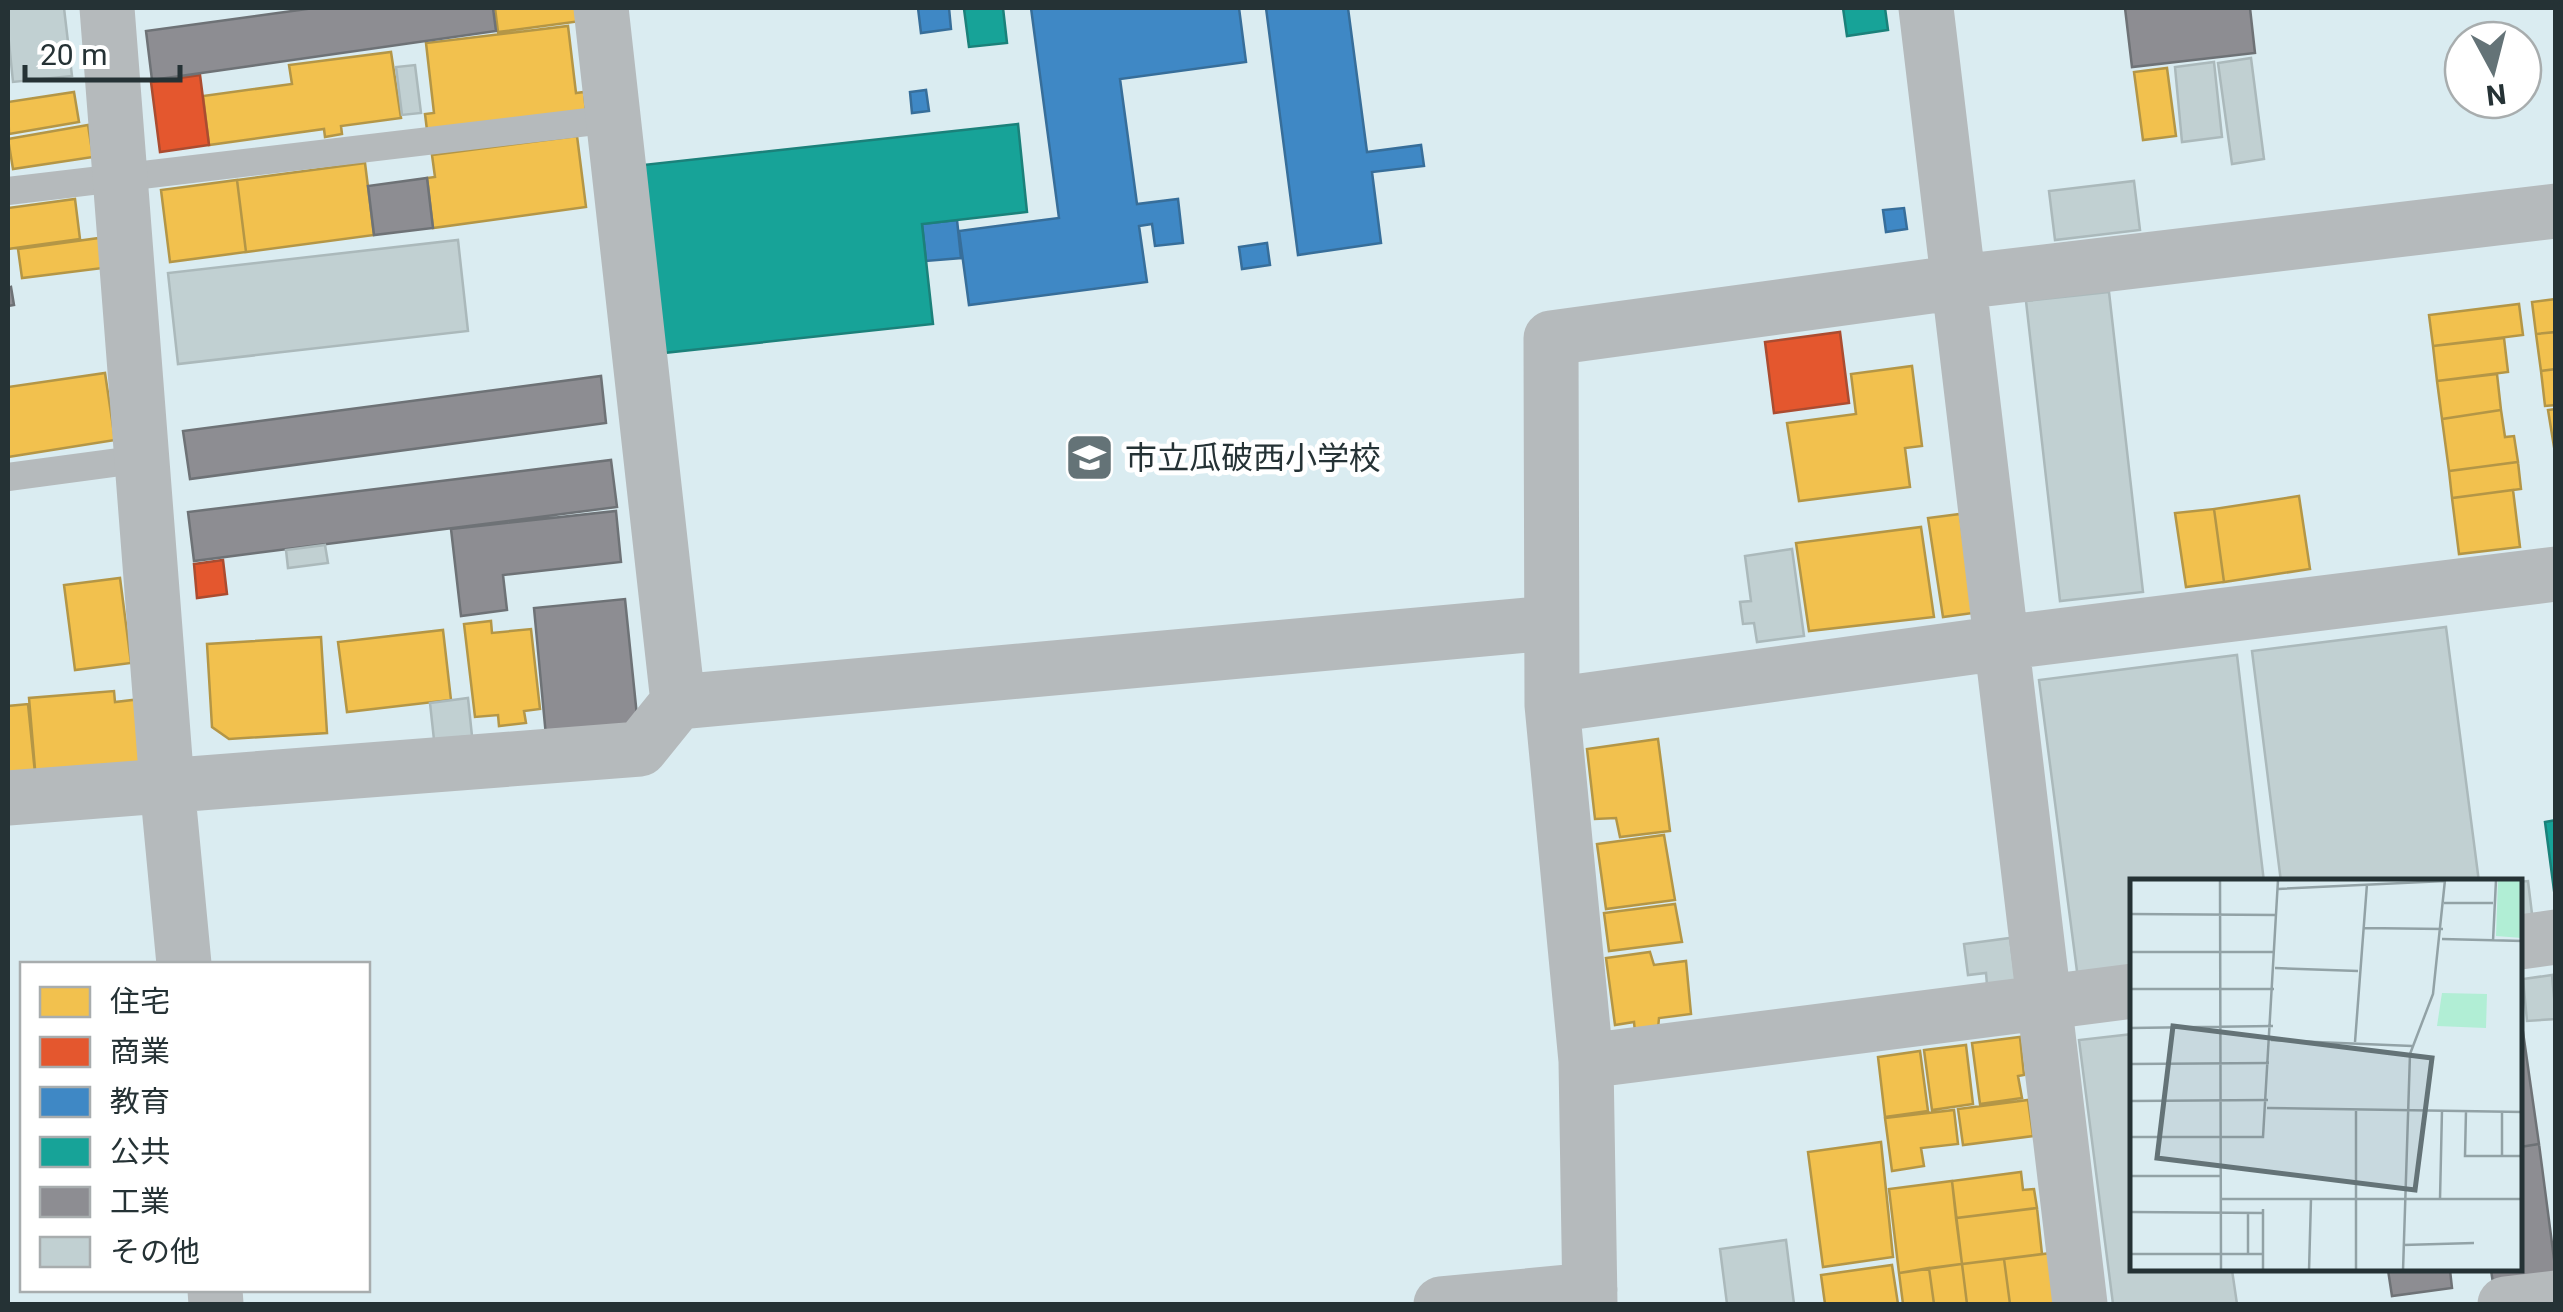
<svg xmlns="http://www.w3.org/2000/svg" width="2563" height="1312" font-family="Roboto,'Noto Sans JP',sans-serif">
<rect width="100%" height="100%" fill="#daecf1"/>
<path fill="#f2c14e" stroke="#b49646" stroke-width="2.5" d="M 495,8 L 580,8 L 581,21 L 498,32 Z
M 568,26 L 576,93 L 584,92 L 586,112 L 427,130 L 425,114 L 434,113 L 426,43 Z
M 391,52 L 401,118 L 341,126 L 342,134 L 325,137 L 324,129 L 209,145 L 203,96 L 292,84 L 289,65 Z
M 2167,68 L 2176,136 L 2143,140 L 2134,72 Z
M 74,92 L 79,122 L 9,134 L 8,102 Z
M 88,125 L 93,157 L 13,169 L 8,139 Z
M 577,136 L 586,207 L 433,228 L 427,178 L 435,177 L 432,155 Z
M 365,163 L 374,235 L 246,252 L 237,180 Z
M 237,180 L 246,252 L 170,262 L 161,190 Z
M 75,199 L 80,239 L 8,249 L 8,208 Z
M 99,238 L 103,268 L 22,278 L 18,249 Z
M 2556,299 L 2556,332 L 2536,334 L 2532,302 Z
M 2519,304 L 2523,335 L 2433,346 L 2429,315 Z
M 2556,332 L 2556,369 L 2541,371 L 2536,334 Z
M 2504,338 L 2508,372 L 2437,381 L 2433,346 Z
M 1912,366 L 1922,446 L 1905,448 L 1910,487 L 1799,501 L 1787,423 L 1856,414 L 1851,374 Z
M 2556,369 L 2556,405 L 2545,406 L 2541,371 Z
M 105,373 L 115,440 L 8,457 L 8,387 Z
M 2497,374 L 2501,410 L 2442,419 L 2437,381 Z
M 2556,409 L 2556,453 L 2555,453 L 2548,410 Z
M 2501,410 L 2505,437 L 2514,436 L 2518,462 L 2449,471 L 2442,419 Z
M 2518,462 L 2521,489 L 2452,498 L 2449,471 Z
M 2513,490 L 2520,547 L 2459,554 L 2452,498 Z
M 2299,496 L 2310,569 L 2224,582 L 2214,509 Z
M 2214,509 L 2224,582 L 2186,587 L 2175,513 Z
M 1960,514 L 1973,613 L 1943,617 L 1928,518 Z
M 1921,527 L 1934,617 L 1809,631 L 1796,543 Z
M 120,578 L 131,663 L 75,670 L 64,585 Z
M 491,621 L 492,633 L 531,629 L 540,709 L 524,711 L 526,723 L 499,726 L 498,715 L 475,717 L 464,624 Z
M 443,630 L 451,700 L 347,712 L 338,642 Z
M 321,637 L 327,733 L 229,739 L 212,727 L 207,644 Z
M 114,691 L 115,702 L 141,699 L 140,772 L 36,781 L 29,698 Z
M 28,704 L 35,773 L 8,775 L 8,706 Z
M 1658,739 L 1670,831 L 1620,837 L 1616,818 L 1595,819 L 1587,749 Z
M 1664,835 L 1675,900 L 1606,909 L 1597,844 Z
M 1675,904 L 1682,942 L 1609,951 L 1604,913 Z
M 1650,952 L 1654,965 L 1686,961 L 1691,1014 L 1659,1018 L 1658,1029 L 1635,1032 L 1634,1022 L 1615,1025 L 1606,958 Z
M 2020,1037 L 2024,1075 L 2018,1076 L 2022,1098 L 1980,1104 L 1972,1043 Z
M 1966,1045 L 1973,1104 L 1932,1110 L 1924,1050 Z
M 1920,1051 L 1928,1111 L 1885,1117 L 1878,1057 Z
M 2028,1100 L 2033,1136 L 1963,1145 L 1958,1109 Z
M 1954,1110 L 1958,1144 L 1921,1148 L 1924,1166 L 1892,1171 L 1885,1118 Z
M 1881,1142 L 1893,1257 L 1823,1267 L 1808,1152 Z
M 2021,1172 L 2023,1190 L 2034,1189 L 2037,1208 L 1956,1218 L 1952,1181 Z
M 1952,1181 L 1962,1264 L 1899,1273 L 1889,1189 Z
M 2037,1208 L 2042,1254 L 1962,1264 L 1956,1218 Z
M 2051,1253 L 2057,1304 L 2010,1304 L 2004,1259 Z
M 2004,1259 L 2010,1304 L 1967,1304 L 1962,1264 Z
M 1962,1264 L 1967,1304 L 1934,1304 L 1929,1268 Z
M 1892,1265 L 1898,1304 L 1825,1304 L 1821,1275 Z
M 1929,1268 L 1934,1304 L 1903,1304 L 1899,1273 Z"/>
<path fill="#e4572e" stroke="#ab4c30" stroke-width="2.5" d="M 200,75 L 209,145 L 160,152 L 151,82 Z
M 1840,332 L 1849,403 L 1774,413 L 1765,342 Z
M 223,560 L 227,594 L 197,598 L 194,564 Z"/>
<path fill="#3f88c5" stroke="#376e9a" stroke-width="2.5" d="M 918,8 L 949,8 L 951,29 L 921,33 Z
M 1031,8 L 1239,8 L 1246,62 L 1120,79 L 1137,204 L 1178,199 L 1183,243 L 1155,246 L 1152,224 L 1139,226 L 1147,282 L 969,305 L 959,231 L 1059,218 Z
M 1266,8 L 1348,8 L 1367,152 L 1421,145 L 1424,166 L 1372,172 L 1381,243 L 1298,255 Z
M 926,90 L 929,111 L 912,113 L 910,92 Z
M 1904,208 L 1907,229 L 1886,232 L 1883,210 Z
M 957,220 L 961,258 L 926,261 L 922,224 Z
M 1267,243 L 1270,265 L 1242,269 L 1239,247 Z"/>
<path fill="#17a398" stroke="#1b817a" stroke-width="2.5" d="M 978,8 L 1003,8 L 1007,43 L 969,47 L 964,9 Z
M 1843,8 L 1885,8 L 1888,30 L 1847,36 Z
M 1018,124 L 1027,212 L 922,224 L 933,324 L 663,353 L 643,165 Z
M 2556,820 L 2556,898 L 2555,898 L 2545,822 Z"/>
<path fill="#8d8d92" stroke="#6e7276" stroke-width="2.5" d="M 314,8 L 493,8 L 496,31 L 152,80 L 146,31 Z
M 2125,8 L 2250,8 L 2255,53 L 2132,67 Z
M 427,178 L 433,228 L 374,235 L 368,186 Z
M 11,287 L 14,305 L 8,306 L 8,288 Z
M 601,376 L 606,423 L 190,479 L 183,431 Z
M 611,460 L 617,507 L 194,561 L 188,512 Z
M 616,511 L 621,562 L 503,575 L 507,610 L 461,616 L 451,529 Z
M 625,599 L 638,726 L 546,736 L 534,608 Z
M 2520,1011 L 2539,1144 L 2520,1147 Z
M 2539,1144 L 2556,1274 L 2493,1283 L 2491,1270 L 2520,1270 L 2520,1147 Z
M 2388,1270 L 2450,1270 L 2452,1288 L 2392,1296 Z"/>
<path fill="#c1d0d2" stroke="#abb9bb" stroke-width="2.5" d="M 8,8 L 64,8 L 72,76 L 13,82 L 8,33 Z
M 2251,58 L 2264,159 L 2232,164 L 2218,63 Z
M 2214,62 L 2222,137 L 2182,142 L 2175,67 Z
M 415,65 L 421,113 L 402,115 L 396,67 Z
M 2134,181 L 2140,230 L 2055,240 L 2049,191 Z
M 458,240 L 468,331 L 178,364 L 168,273 Z
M 2109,292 L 2143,592 L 2060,601 L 2026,301 Z
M 325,545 L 328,563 L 288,568 L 286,550 Z
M 1792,549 L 1804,636 L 1757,642 L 1754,623 L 1743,624 L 1740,602 L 1751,601 L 1745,556 Z
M 2446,627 L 2479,882 L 2281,882 L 2252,651 Z
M 2237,655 L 2264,882 L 2133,882 L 2133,972 L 2078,979 L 2039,680 Z
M 468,698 L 472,736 L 434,740 L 430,703 Z
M 2528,881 L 2533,922 L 2520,923 L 2520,882 L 2517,882 Z
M 2010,938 L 2016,981 L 1987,985 L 1986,973 L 1968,975 L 1964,944 Z
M 2552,975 L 2556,1019 L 2527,1021 L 2523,979 Z
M 2133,1034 L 2133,1270 L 2232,1270 L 2237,1304 L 2113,1304 L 2079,1040 Z
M 1786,1240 L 1794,1304 L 1727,1304 L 1720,1249 Z"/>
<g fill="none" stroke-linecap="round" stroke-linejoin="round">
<path stroke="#b5babc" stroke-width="28" d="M 8,191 L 613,119
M 8,477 L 142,459"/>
<path stroke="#b5babc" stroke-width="55" d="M 107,8 L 167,785 L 184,964
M 601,8 L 678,702
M 1926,8 L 2080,1304
M 1552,705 L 2001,643 L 2556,574
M 8,798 L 640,749 L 678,702 L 1550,623
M 2520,942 L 2556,937
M 1586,1061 L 2133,991
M 215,1290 L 216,1304
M 1441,1304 L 1590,1290
M 1590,1304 L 1586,1061 L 1552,705 L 1551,338 L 1960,282 L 2556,211
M 2505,1304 L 2556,1298"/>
</g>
<defs>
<symbol id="school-square" viewBox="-11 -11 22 22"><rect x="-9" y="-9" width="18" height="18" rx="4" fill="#647377" stroke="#fff"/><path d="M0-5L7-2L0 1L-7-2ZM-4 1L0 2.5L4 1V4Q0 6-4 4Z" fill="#fff"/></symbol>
</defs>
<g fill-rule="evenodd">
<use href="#school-square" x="1062" y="430" width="55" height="55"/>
</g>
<g text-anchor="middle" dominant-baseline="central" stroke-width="10" stroke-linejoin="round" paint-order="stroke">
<g font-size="32" fill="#253235" stroke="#fff" text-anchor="start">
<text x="1125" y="458">市立瓜破西小学校</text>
</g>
</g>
<g transform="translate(2130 879)">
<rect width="392" height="392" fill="#daecf1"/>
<path d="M 368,1 L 392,1 L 392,59 L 366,57 ZM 312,114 L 357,115 L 356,149 L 307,147 Z" fill="#b1eed5"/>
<path fill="none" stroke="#92a2a6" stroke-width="2.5" d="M 90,1 L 91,392M 148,10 L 315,2M 314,24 L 363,24M 0,35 L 147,36M 233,49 L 313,50M 312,60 L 393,62M 363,62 L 366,1M 0,73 L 145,73M 145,89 L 228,92M 0,110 L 144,110M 0,149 L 143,147M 141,161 L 282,167M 225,163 L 237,5M 0,185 L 139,184M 0,222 L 138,221M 137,229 L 393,233M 226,232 L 226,392M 336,232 L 335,277 L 393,277M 0,258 L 133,258 L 148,1M 372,277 L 372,233M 0,297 L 91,297M 91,320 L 393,320M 310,320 L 312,231M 0,333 L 133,334M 273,366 L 344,364M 0,375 L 133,375M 118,375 L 118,333M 133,392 L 133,330M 179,392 L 181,320M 273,392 L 280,175 L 303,115 L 315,1"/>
<path fill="#647377" fill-opacity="0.15" stroke="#647377" stroke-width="5" d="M 43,147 L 302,179 L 285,311 L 27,279 Z"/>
<rect width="392" height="392" fill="none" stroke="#253235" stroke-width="5"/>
</g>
<rect width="2563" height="1312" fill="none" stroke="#253235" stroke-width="20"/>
<rect x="20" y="962" width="350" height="330" fill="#ffffff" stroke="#a8adae" stroke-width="2.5"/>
<rect x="40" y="987" width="50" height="30" fill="#f2c14e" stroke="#a8adae" stroke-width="2.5"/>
<text x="110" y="1012" font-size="30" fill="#253235">住宅</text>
<rect x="40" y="1037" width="50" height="30" fill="#e4572e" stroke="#a8adae" stroke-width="2.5"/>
<text x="110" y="1062" font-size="30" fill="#253235">商業</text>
<rect x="40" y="1087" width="50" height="30" fill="#3f88c5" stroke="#a8adae" stroke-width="2.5"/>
<text x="110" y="1112" font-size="30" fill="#253235">教育</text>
<rect x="40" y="1137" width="50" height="30" fill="#17a398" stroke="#a8adae" stroke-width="2.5"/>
<text x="110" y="1162" font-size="30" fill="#253235">公共</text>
<rect x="40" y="1187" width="50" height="30" fill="#8d8d92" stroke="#a8adae" stroke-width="2.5"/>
<text x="110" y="1212" font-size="30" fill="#253235">工業</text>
<rect x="40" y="1237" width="50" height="30" fill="#c1d0d2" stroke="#a8adae" stroke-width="2.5"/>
<text x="110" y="1262" font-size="30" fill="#253235">その他</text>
<g transform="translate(2493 70) rotate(173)"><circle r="48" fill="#ffffff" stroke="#a8adae" stroke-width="2.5"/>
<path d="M0-8L18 38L0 25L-18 38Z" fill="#647377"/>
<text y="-15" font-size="28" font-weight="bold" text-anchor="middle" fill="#253235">N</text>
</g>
<path d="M25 65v15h155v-15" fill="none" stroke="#253235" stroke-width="5"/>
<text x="40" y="65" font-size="30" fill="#253235" stroke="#ffffff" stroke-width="8" paint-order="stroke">20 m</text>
</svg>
